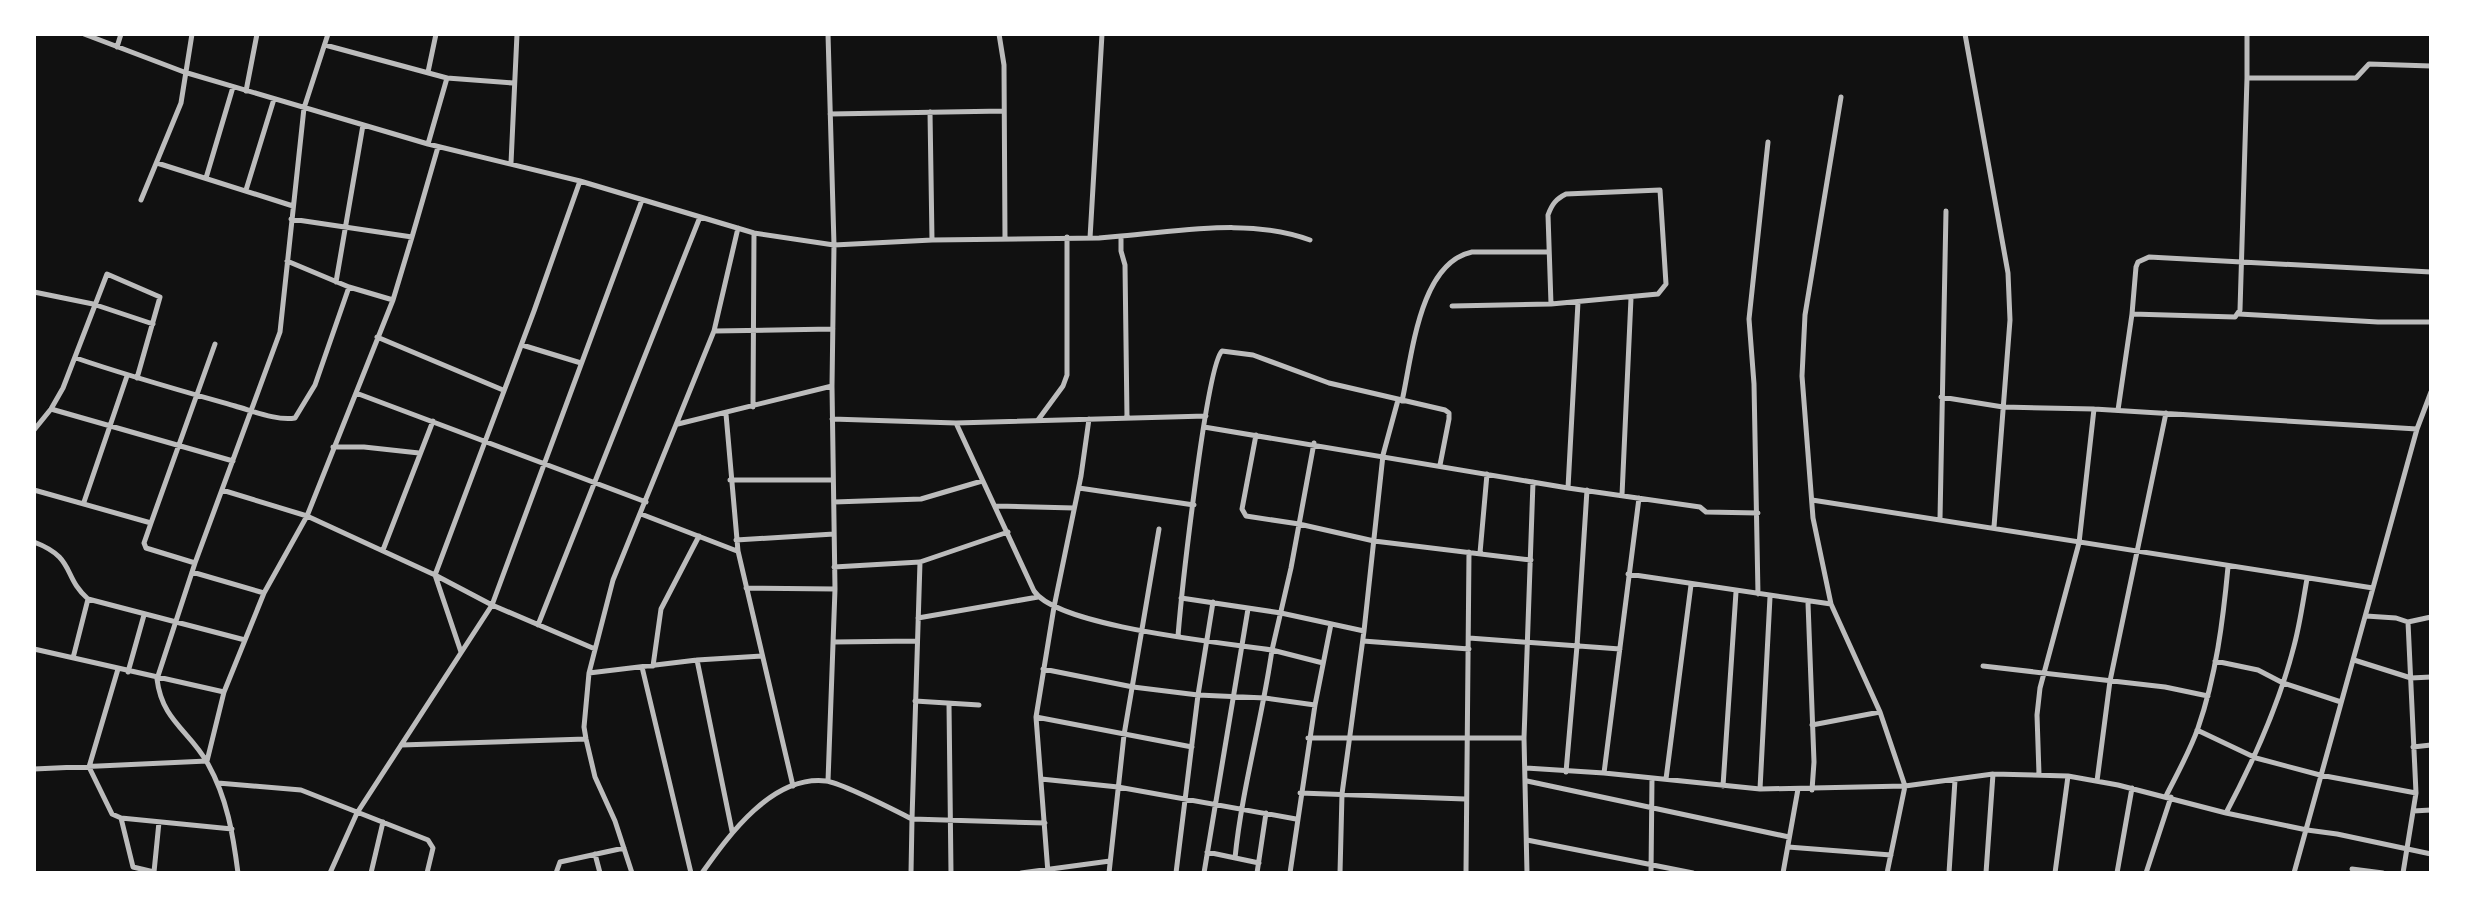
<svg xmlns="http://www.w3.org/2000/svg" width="2465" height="907" font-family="Signika,sans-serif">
<rect width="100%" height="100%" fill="#111"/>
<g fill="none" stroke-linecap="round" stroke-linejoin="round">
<path stroke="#bcbcbc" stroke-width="5" d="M 84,34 L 184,72 L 428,144 L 580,181 L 754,233 L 834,245 L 832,386 L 835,589 L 828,781
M 828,34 L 834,245 L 932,240 L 1099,238 L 1121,236 L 1121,251 L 1125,265 L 1127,418
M 999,34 L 1004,65 L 1005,239
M 1965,34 L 2008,273 L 2010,320 L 1994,527
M 2247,34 L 2247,78 L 2356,78 L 2369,64 L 2431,66
M 325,45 L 447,78 L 513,83
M 117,47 L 121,34
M 428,72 L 436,34
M 246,91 L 257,34
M 1841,97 L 1805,315 L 1802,376 L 1813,518 L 1831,604 L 1880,712 L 1905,786 L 1887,873
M 930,112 L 932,240
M 830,114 L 1004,111
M 428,144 L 447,78
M 157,163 L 293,206
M 511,163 L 517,34
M 206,178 L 233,87
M 246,190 L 274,99
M 141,200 L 181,103 L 192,34
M 291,219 L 412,237 L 438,147
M 1121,236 C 1183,231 1250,218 1310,240
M 1090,238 L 1102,34
M 287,261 L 349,287 L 393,300
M 336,282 L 363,125
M 34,292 L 93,304 L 153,324
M 1452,306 L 1551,304 L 1658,294 L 1666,284 L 1660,190 L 1566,194 C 1556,199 1552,204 1548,215 L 1551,304
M 2132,314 L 2136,267 L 2138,262 L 2149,257 L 2431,272
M 2239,314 L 2378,322 L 2431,322
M 714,331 L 833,329
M 377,337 L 503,390
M 522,345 L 581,363
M 76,358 C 128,376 182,391 235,406 C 253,411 277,421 295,418 L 315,385 L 349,287
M 356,393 L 646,502
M 1941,397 L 2003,407 L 2094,409 L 2417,429
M 1402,401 C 1412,357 1419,263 1472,252 L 1549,252
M 753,407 L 754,233
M 51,409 L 233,461
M 2118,410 L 2132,314 L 2235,317 L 2240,310 L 2247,78
M 726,414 L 738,551 L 793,786
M 832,419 L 956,423 L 1034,591 C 1058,627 1226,643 1272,650 C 1262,720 1242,788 1235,858
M 1038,420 L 1063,386 L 1067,375 L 1067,237
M 956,423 L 1206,416
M 678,424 L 832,386
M 1204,427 L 1568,488 L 1700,507 L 1706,512 L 1758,513
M 34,430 L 51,409 L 63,388 L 107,274 L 160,297 L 137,378
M 1256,435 L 1242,509 L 1246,516 L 1299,524 L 1374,541 L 1531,560
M 1314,443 L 1291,568 L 1272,650 L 1323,663
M 333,447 L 364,447 L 419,453
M 730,480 L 833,480
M 1079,488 L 1194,505
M 1568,488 L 1578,302
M 34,490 L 151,523 L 215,344
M 222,490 L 307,516 L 435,575 L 492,605 L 595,649
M 1622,495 L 1631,298
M 1812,500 L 2373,588
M 84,502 L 127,376
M 834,502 L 921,499 L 982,481
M 996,506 L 1074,508
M 641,514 L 737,551
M 1940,519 L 1946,211
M 151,523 L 144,543 L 146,548 L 195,563
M 736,540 L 834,534
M 34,542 C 76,558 62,576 88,599 L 245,640
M 383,550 L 433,421
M 1480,553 L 1487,474
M 920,562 L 912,819 L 1045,823
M 834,567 L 920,562 L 1008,532
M 192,572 L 264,593
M 1628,574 L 1831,604
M 746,588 L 835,589
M 1758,594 L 1754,384 L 1749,319 L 1768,142
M 1181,598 L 1281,613 L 1364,631
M 1808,603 L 1814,762 L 1812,790
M 2366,616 L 2396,618 L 2408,622 L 2431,617
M 918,618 L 1038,597
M 538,625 L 700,217
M 1178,636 C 1181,599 1206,366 1222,351 L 1253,355 L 1329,383 L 1445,410 L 1449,413 L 1449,419 L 1440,465
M 1469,638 L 1620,649
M 1363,641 L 1469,649
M 833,642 L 917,641
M 34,649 L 224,692
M 461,652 L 435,575 L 534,311 L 580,181
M 73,658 L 88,599
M 697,660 L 732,831
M 2354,660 L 2411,678 L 2431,677
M 2215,661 L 2258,670 L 2283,683 L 2341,702
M 653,666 L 661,609 L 699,536
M 1983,666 L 2165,687 L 2208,696
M 642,667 L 691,873
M 118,669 L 89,767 L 112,814 L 121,818 L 232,829
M 1043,669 L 1133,687 L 1198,695 L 1265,698 L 1315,705 L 1290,873
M 128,672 L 144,615
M 589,673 L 697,660 L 762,656
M 915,701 L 979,705
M 949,704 L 951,873
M 1315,705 L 1331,624
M 1036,717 L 1192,747
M 1812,725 L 1880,712
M 2197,730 L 2256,758 L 2320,775 L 2416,793
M 1308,738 L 1524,738
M 401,745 L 586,739
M 2413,747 L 2431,745
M 1526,768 L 1604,773 L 1760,789 L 1905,786 L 1993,774 L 2068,776 L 2118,785 L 2226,813 L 2307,830 L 2337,834 L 2431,854
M 34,769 L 207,761 L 224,692 L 264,593 L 307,516 L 393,300 L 412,237
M 1566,772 L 1577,646 L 1587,490
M 1604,773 L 1639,498
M 2039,774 L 2037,715 L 2040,688 L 2079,543 L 2094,409
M 1041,779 L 1118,787 L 1296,819
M 1666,779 L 1691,585
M 1527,781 L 1789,837
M 2097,781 L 2110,681 L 2166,413
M 218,783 L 301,790 L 428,840 L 433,848 L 427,873
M 1723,786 L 1736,592
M 1760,789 L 1770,597
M 1300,793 L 1465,799
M 2166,796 C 2177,774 2190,751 2198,728 C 2216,676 2223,621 2228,567
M 2413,811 L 2431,810
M 2226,813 C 2254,760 2279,705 2294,646 C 2300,624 2303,601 2307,579
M 121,818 L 133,867 L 154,872
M 1527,840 L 1693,873
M 1788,847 L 1891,855
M 1207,852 L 1259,863
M 595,854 L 600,873
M 2352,869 L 2383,873
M 154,872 L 159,822
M 238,873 C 233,834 227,798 208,764 C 190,731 162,721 157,679 L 195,563 L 280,332 L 304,108 L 328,34
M 330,873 L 357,813 L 492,605 L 642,200
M 371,873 L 383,822
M 556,873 L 560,862 L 624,848
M 632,873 L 615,821 L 595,777 L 586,739 L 584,727 L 589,673 L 613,580 L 714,331 L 738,228
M 702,873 C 729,835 772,775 826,781 C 842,783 894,810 912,819 L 911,873
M 1021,873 L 1110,861
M 1048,873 L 1036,717 L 1054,607 L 1081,476 L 1089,419
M 1109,873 L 1124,735 L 1159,529
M 1176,873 L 1198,695 L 1213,602
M 1204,873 L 1248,609
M 1257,873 L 1266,813
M 1340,873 L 1342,794 L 1364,631 L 1383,455 L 1398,400
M 1466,873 L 1469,552
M 1527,873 L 1524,738 L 1533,482
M 1651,873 L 1652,778
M 1783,873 L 1798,789
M 1949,873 L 1955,780
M 1986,873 L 1993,774
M 2055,873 L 2068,776
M 2117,873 L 2132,788
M 2146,873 L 2171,797
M 2294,873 L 2417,429 L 2431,392
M 2403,873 L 2416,793 L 2408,622"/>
</g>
<rect width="2465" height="907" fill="none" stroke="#ffffff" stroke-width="72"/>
</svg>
